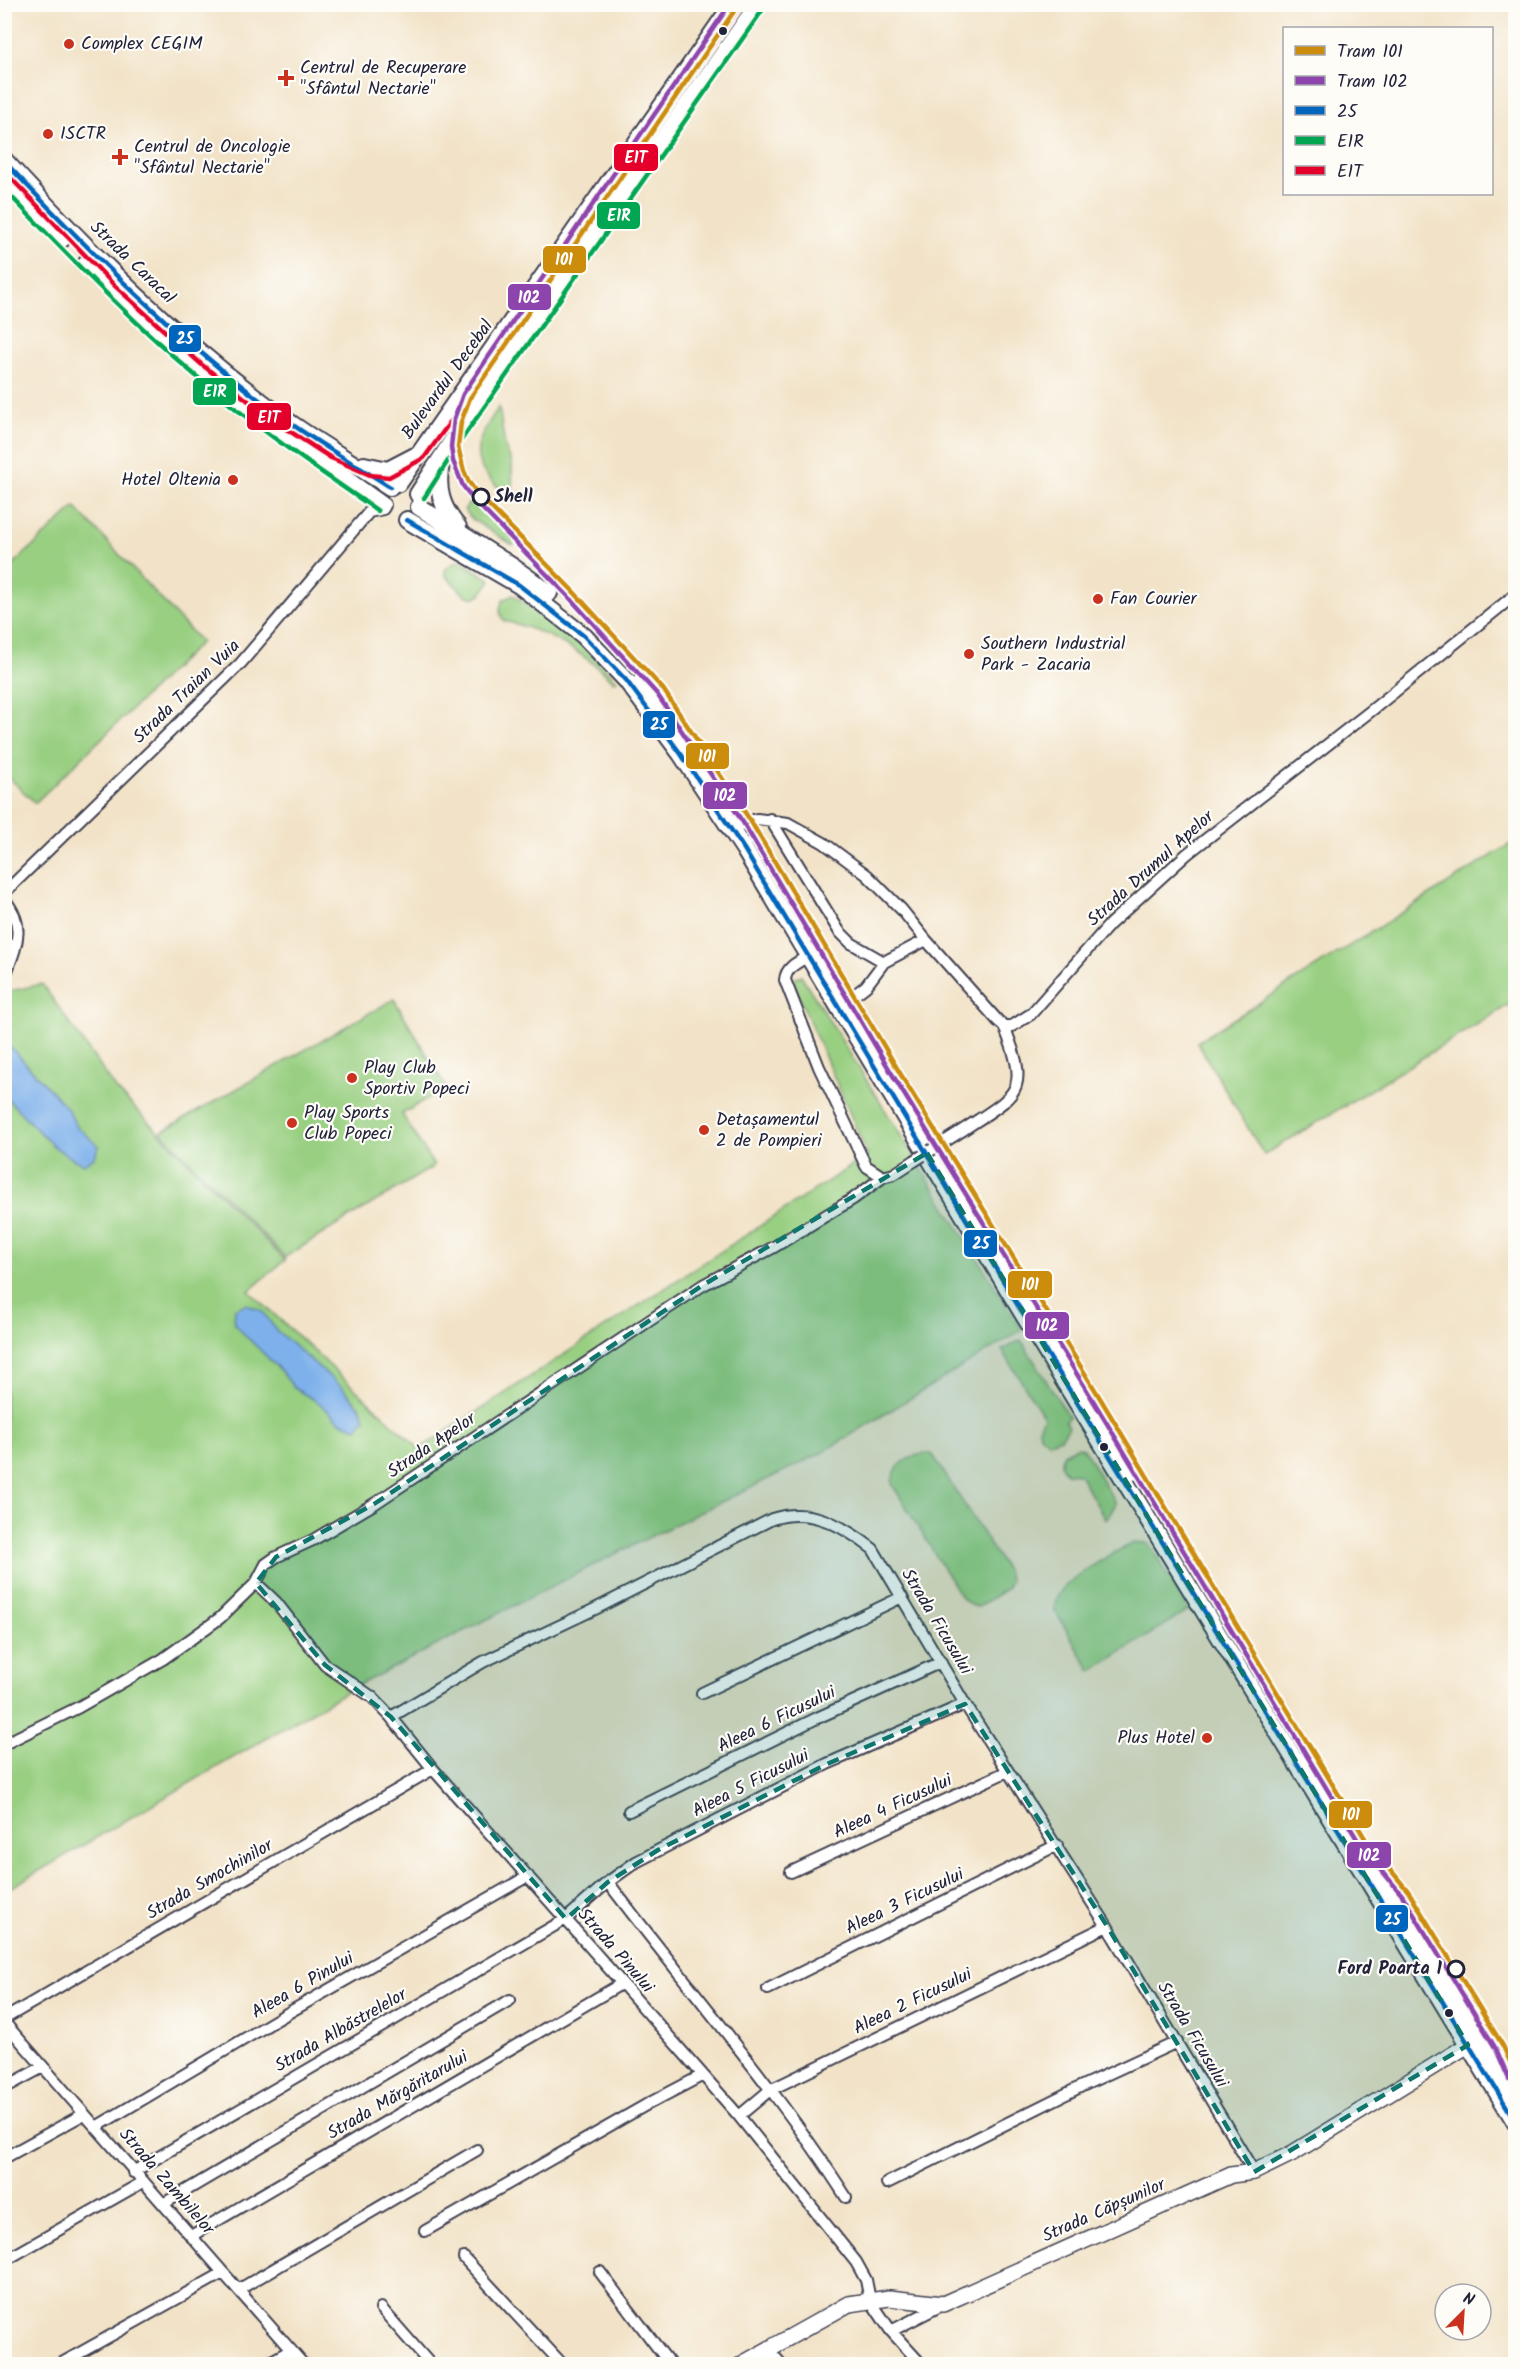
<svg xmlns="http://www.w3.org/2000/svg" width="1520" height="2369" font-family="Kalam,sans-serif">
<rect width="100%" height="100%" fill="#fdfcf7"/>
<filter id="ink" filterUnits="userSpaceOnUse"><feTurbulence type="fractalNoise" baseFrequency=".0167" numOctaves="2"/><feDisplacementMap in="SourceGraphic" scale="12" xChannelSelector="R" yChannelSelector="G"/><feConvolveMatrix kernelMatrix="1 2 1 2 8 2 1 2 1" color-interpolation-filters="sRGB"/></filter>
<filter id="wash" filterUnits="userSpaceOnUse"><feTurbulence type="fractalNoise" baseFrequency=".008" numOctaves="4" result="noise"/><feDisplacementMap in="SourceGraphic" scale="24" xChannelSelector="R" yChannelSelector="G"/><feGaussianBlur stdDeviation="1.35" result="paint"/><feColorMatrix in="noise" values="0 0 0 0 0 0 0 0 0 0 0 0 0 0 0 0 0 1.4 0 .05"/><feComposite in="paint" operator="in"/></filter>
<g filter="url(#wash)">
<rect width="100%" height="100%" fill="#f2e3c8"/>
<path fill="#98cf81" stroke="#5d785e" stroke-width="1.5" d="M 499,407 L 505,446 L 512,463 L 513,499 C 469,466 468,451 499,407 Z
M 473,498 L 517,542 L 513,545 L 473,520 L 464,510 Z
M 75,507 L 201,642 L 35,803 L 5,774 L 5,572 Z
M 460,561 L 491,580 L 481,594 L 474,598 L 465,595 L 445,575 L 445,570 L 455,562 Z
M 533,563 L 589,620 L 528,570 Z
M 513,595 L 581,644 L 617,680 L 613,681 C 584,652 545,630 504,621 C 499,613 499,609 503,600 Z
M 1515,841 L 1515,1001 L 1264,1155 L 1197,1042 Z
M 801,975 L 1022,1330 L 823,1452 L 607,1558 L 349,1690 L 5,1891 L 5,992 L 42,984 L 116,1089 L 285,1260 L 249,1291 L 420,1449 L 868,1155 L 792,981 Z
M 394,999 L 446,1087 L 402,1114 L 434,1166 L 285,1257 L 161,1132 Z
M 1021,1340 L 1069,1417 L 1065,1420 L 1069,1427 L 1061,1438 L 1049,1442 L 1040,1435 L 1039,1428 L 1044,1417 L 1002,1350 Z
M 1078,1447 L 1084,1449 L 1116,1504 L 1106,1520 L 1079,1474 L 1067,1473 L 1062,1468 C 1058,1455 1067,1450 1078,1447 Z
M 929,1453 L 933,1455 L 1006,1570 L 1010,1581 L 1006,1589 L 978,1607 L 973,1606 L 962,1599 L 892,1484 C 892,1464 911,1455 929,1453 Z
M 1134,1543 L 1147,1543 L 1152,1548 L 1189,1610 L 1091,1671 L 1054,1609 C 1055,1602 1057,1596 1061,1591 C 1071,1577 1117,1550 1134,1543 Z"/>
<path fill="#7eb1eb" stroke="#506a93" stroke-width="1.5" d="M 5,1041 L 67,1108 L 77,1127 L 99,1146 L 95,1156 L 84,1164 C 49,1151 32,1121 5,1097 Z
M 246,1304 L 262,1311 L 277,1331 L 343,1388 L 360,1407 L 365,1419 L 357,1428 L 339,1421 L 318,1402 L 294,1388 L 281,1371 L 234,1324 L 235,1309 Z"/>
</g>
<g filter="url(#ink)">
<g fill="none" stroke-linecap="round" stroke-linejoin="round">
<defs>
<path id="street" d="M 770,819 L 839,931 L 851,943 L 884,962
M 741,823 L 757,819 L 788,823 L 824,843 L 867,875 L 902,910 L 926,940 L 998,1021 L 1004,1026 L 1012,1026 L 1031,1014 L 1110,924 L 1187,854 L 1372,710 L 1516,594
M 4,893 L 241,663 L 369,512 L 383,509
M 4,899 C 28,927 15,948 4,979
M 809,956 C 798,962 786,967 785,980 L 819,1067 L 866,1166 L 883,1177
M 848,1000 L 866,986 L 884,962 L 926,940
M 963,1130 C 1018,1093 1031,1093 1004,1026
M 256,1583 L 276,1602 L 325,1665 L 372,1697 L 391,1717 L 433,1769 L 739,2116 L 856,2262 L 866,2280 L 870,2300 L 891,2331 L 921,2364
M 702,1693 L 902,1597
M 391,1717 L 483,1662 L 595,1609 L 772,1519 C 811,1506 843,1526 873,1549 L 965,1704 L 1107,1926 L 1254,2172
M 4,1744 L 79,1707 L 163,1659 L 220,1618 L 256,1583 L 266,1564 L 276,1557 L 313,1540 L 374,1504 L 703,1285 L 774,1247 L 853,1199 L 883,1177 L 894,1174 L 914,1161
M 629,1811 L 817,1718 L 941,1662
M 791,1872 L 1008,1771
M 608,1882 C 687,1987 775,2086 846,2197
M 768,1989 L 1057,1845
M 4,2019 L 433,1769
M 4,2022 L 303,2364
M 4,2088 L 43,2067
M 739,2116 L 770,2090 L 1107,1926
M 96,2127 L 288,2013 L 528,1876
M 4,2158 L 84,2114
M 133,2172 L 566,1919 L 608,1882 L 636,1862 L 827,1764 L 965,1704
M 887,2183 L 1082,2086 L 1177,2042
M 163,2204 L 510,2000
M 425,2231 L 646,2105 L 703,2075
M 191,2236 L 621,1984
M 464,2258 L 562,2364
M 4,2261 L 143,2182
M 600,2272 L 670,2364
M 238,2290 L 477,2150
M 381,2308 L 430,2364
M 891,2331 L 942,2305
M 769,2350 L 781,2364
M 60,2364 L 223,2273
M 266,2364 L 291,2350"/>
<path id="secondary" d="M 742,2364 L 849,2304 L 889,2298 L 943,2304 L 1231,2175 L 1254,2172 L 1293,2153 L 1468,2045"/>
<path id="primary" d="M 4,160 C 89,253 177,340 279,415 C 314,441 353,463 390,487
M 4,178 L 62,239
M 86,264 L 140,317 L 251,411 L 382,505
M 441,463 C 436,489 441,507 458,527
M 364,465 L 388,470 L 415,456
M 399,483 L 733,4
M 418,494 L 458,432 L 758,4
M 419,507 L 513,567 L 549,593
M 407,520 L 519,585 L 584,636 L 626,680 L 681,754 L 744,849 L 1017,1304 L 1516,2123
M 641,682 L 692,749 L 740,822
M 956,1178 L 1133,1472
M 1307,1758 L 1516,2100"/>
</defs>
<use href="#street" stroke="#413f50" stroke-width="14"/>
<use href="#secondary" stroke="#413f50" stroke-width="18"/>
<use href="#primary" stroke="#413f50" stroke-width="20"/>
<use href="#street" stroke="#fff" stroke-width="10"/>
<use href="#secondary" stroke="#fff" stroke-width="15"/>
<use href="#primary" stroke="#fff" stroke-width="16"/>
<defs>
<path id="street-bridge" d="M 914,1161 L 963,1130"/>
</defs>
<use href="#street-bridge" stroke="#413f50" stroke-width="14" stroke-linecap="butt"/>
<use href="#street-bridge" stroke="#fff" stroke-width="10"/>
<defs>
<path id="bus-1" d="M 4,161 C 90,252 178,340 279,415 C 314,441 353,463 390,487
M 407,520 L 519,585 L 584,636 L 626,680 L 681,754 L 744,849 L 1017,1304 L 1516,2122"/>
<path id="bus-2" d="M 4,189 C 72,260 140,330 215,392 C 267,435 323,473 378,511
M 424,498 L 464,436 L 764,8"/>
<path id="bus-3" d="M 4,171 L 114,285 L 201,364 L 274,421 L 331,458 L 370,475 L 389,477 L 424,458 L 521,324 L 739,8"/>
</defs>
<use href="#bus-1" stroke="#fdfcf7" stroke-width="9"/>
<use href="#bus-2" stroke="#fdfcf7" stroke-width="9"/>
<use href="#bus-3" stroke="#fdfcf7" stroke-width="9"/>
<use href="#bus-1" stroke="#0065bd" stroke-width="4.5"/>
<use href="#bus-2" stroke="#00a651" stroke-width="4.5"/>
<use href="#bus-3" stroke="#e4002b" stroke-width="4.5"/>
<defs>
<path id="tram-1" d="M 739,4 L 470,398 L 461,422 L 458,447 L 464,471 L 469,482 L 477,493 L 572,590 L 663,689 L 750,820 L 907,1085 L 1097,1393 L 1366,1840 L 1408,1891 L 1503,2046 L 1516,2075"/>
<path id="tram-2" d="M 730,4 L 463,394 L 454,419 L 451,447 L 453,461 L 463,486 L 472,498 L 567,595 L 657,694 L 744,824 L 901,1089 L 1091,1397 L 1360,1844 L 1402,1895 L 1496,2049 L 1509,2079"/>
</defs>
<use href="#tram-1" stroke="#fdfcf7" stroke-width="9"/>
<use href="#tram-2" stroke="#fdfcf7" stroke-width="9"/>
<use href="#tram-1" stroke="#cc8c0c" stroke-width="4.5"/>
<use href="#tram-2" stroke="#8e44ad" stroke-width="4.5"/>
</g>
</g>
<path fill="#0f766e" fill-opacity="0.2" stroke="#0f766e" stroke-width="4.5" stroke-dasharray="12 8" stroke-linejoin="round" d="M 927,1153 L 1468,2045 L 1254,2172 L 1107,1926 L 965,1704 L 827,1764 L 658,1850 L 608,1882 L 566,1919 L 391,1717 L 325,1665 L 256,1583 L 276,1557 L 374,1504 L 703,1285 Z"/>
<g fill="#22223b" stroke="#fdfcf7" stroke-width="2">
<circle cx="723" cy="31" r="5"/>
<circle cx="1104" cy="1447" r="5"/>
<circle cx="1449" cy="2013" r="5"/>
</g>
<g fill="#c8321e" stroke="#fdfcf7" stroke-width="2">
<circle cx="69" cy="44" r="6"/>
<path d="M283 69h6v6h6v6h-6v6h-6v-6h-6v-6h6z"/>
<circle cx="48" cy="134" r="6"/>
<path d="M117 148h6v6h6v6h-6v6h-6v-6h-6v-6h6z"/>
<circle cx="233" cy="480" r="6"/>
<circle cx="1098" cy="599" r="6"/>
<circle cx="969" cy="654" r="6"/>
<circle cx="352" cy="1078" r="6"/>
<circle cx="292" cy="1123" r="6"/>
<circle cx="704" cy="1130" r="6"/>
<circle cx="1207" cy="1738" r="6"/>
</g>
<g fill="#fdfcf7" stroke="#22223b" stroke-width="3">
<circle cx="481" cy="497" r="8"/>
<circle cx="1456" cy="1969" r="8"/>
</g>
<g text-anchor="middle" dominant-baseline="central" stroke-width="4.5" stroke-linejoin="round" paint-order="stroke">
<g font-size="18" fill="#22223b" stroke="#fdfcf7" text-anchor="start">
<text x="81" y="44">Complex CEGIM</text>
<text x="300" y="68">Centrul de Recuperare<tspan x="300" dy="21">"Sfântul Nectarie"</tspan></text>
<text x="60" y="134">ISCTR</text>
<text x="134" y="147">Centrul de Oncologie<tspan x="134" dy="21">"Sfântul Nectarie"</tspan></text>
<text x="221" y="480" text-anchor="end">Hotel Oltenia</text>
<text x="1110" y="599">Fan Courier</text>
<text x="981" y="644">Southern Industrial<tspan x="981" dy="21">Park - Zacaria</tspan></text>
<text x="364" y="1068">Play Club<tspan x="364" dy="21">Sportiv Popeci</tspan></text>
<text x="304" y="1113">Play Sports<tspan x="304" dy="21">Club Popeci</tspan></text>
<text x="716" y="1120">Detașamentul<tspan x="716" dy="21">2 de Pompieri</tspan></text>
<text x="1195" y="1738" text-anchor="end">Plus Hotel</text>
</g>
<g font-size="18" fill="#22223b" stroke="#fdfcf7">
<text transform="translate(132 263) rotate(44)">Strada Caracal</text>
<text transform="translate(448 380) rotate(-54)">Bulevardul Decebal</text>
<text transform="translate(187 692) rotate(-44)">Strada Traian Vuia</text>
<text transform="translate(1151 869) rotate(-42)">Strada Drumul Apelor</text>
<text transform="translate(432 1446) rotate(-34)">Strada Apelor</text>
<text transform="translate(936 1622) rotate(59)">Strada Ficusului</text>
<text transform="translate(777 1720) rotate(-26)">Aleea 6 Ficusului</text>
<text transform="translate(751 1784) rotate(-27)">Aleea 5 Ficusului</text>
<text transform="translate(893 1807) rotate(-25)">Aleea 4 Ficusului</text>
<text transform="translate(210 1880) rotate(-30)">Strada Smochinilor</text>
<text transform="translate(905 1902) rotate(-26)">Aleea 3 Ficusului</text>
<text transform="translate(615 1951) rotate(49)">Strada Pinului</text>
<text transform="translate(303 1986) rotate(-30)">Aleea 6 Pinului</text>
<text transform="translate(913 2002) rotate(-26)">Aleea 2 Ficusului</text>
<text transform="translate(341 2031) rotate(-30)">Strada Albăstrelelor</text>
<text transform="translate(1192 2035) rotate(59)">Strada Ficusului</text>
<text transform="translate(398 2096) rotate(-30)">Strada Mărgăritarului</text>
<text transform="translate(166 2182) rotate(49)">Strada Zambilelor</text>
<text transform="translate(1104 2211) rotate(-24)">Strada Căpșunilor</text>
</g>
<g font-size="18" font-weight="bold" fill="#22223b" stroke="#fdfcf7" text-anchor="start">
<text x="494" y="497">Shell</text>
<text x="1442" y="1969" text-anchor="end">Ford Poarta 1</text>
</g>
</g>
<g stroke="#fdfcf7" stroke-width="2">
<rect x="613" y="143" width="46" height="29" rx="6" fill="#e4002b"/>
<rect x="596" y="201" width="45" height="29" rx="6" fill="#00a651"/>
<rect x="542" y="245" width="45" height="29" rx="6" fill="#cc8c0c"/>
<rect x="507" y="283" width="45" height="28" rx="6" fill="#8e44ad"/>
<rect x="168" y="324" width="34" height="29" rx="6" fill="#0065bd"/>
<rect x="192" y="377" width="45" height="29" rx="6" fill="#00a651"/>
<rect x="246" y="402" width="46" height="29" rx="6" fill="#e4002b"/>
<rect x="642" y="710" width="34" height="29" rx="6" fill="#0065bd"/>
<rect x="685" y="742" width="45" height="28" rx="6" fill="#cc8c0c"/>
<rect x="702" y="781" width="46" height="29" rx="6" fill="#8e44ad"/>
<rect x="963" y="1229" width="35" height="29" rx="6" fill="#0065bd"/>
<rect x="1007" y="1270" width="46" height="29" rx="6" fill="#cc8c0c"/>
<rect x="1024" y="1311" width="46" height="29" rx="6" fill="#8e44ad"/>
<rect x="1328" y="1800" width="45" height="29" rx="6" fill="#cc8c0c"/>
<rect x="1346" y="1841" width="46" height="28" rx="6" fill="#8e44ad"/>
<rect x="1375" y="1904" width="34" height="29" rx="6" fill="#0065bd"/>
</g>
<g font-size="16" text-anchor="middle" font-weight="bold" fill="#fff">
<text x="636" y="163">E1T</text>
<text x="619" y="221">E1R</text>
<text x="564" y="265">101</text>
<text x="529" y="303">102</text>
<text x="185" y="344">25</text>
<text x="215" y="397">E1R</text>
<text x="269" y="423">E1T</text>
<text x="659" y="730">25</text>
<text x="707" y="762">101</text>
<text x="725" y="801">102</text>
<text x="981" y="1249">25</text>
<text x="1030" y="1290">101</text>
<text x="1047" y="1331">102</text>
<text x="1351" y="1820">101</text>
<text x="1369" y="1861">102</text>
<text x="1392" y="1925">25</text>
</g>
<rect width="1520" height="2369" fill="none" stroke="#fdfcf7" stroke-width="24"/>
<rect x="1283" y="27" width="210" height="168" fill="#fdfcf7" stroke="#a5a5ac" stroke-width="1.5"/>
<rect x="1295" y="46" width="30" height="9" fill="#cc8c0c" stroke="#a5a5ac" stroke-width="1.5"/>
<text x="1337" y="57" font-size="18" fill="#22223b">Tram 101</text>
<rect x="1295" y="76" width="30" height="9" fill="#8e44ad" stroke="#a5a5ac" stroke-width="1.5"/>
<text x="1337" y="87" font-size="18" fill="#22223b">Tram 102</text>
<rect x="1295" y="106" width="30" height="9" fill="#0065bd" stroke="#a5a5ac" stroke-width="1.5"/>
<text x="1337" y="117" font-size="18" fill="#22223b">25</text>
<rect x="1295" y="136" width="30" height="9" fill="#00a651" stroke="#a5a5ac" stroke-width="1.5"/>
<text x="1337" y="147" font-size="18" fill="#22223b">E1R</text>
<rect x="1295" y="166" width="30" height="9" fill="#e4002b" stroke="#a5a5ac" stroke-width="1.5"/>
<text x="1337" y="177" font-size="18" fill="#22223b">E1T</text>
<g transform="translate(1463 2312) rotate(24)"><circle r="28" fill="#fdfcf7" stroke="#a5a5ac" stroke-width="1.5"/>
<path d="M0-4.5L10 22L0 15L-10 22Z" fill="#c8321e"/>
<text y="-9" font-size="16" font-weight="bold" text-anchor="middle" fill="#22223b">N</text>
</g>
</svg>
